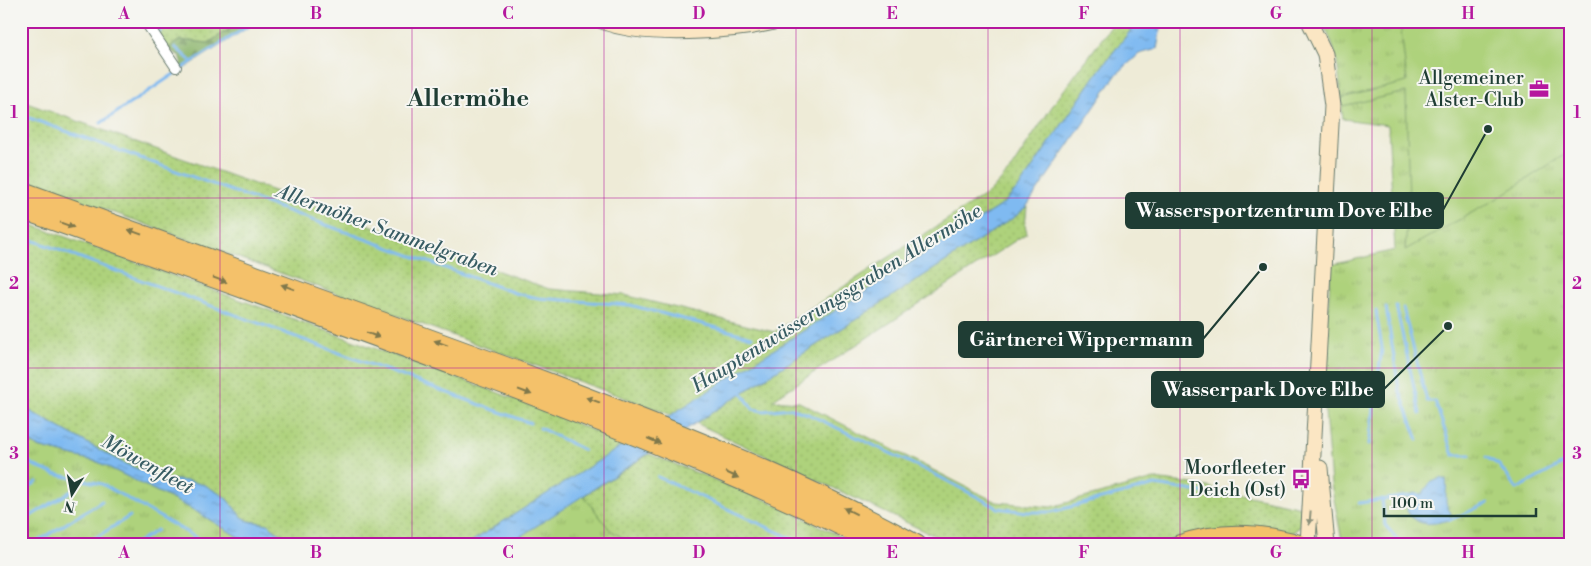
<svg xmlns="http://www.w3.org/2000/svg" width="1591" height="566" font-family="'Libre Bodoni',serif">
<defs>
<pattern id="grass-dots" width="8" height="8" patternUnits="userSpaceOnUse" patternTransform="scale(1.25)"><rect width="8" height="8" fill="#aed27b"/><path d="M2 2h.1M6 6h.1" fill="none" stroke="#95b56b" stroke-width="1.8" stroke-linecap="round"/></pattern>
<pattern id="forest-firs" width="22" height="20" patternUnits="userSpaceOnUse" patternTransform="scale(1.25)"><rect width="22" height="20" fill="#8ab46b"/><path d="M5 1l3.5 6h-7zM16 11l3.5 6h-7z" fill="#709459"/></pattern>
<pattern id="park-tufts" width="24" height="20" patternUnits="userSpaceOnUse" patternTransform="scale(1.25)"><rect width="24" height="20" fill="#aed27b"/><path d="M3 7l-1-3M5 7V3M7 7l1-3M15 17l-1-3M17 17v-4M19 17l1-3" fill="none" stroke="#95b56b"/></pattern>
<pattern id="water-ripples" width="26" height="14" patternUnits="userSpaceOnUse" patternTransform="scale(1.25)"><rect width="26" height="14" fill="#7fbaf1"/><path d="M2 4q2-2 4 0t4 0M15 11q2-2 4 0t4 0" fill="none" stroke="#6798c4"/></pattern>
</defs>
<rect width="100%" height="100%" fill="#f6f6f2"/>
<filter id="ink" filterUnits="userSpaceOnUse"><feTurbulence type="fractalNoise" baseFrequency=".02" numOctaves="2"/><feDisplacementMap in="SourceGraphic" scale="10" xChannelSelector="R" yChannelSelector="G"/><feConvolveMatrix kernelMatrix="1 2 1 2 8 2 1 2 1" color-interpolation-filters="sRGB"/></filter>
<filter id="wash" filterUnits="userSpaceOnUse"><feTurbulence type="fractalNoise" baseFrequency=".0096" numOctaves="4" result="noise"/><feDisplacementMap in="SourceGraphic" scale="20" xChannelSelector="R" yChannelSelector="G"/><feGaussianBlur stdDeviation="1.12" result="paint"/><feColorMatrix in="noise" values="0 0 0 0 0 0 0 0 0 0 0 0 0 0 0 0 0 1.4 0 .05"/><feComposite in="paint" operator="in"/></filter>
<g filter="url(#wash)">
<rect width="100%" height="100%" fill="#eeebd7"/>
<path fill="url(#grass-dots)" stroke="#668858" d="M 148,21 L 242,21 L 208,43 L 180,40 L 167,49 Z
M 1115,21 L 1138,21 L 1100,69 L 1020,186 L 1003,204 L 672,415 L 21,179 L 21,101 L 549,289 L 624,295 L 774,332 L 991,191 L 1010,170 L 1055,102 Z
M 1027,206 L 1025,225 L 1027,233 L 772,400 L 799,402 L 996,502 L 1051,507 L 1154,479 L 1193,484 L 1301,507 L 1300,527 L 1289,535 L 1203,532 L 1154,545 L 954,545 L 696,423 L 1016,216 Z
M 21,221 L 499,393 L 627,444 L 466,545 L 294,545 L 268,524 L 249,521 L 241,516 L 225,497 L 189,481 L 162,479 L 123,463 L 21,406 Z
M 649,454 L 771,502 L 858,545 L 507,545 Z"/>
<path fill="url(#forest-firs)" stroke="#547850" d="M 242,21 L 258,21 L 179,72 L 176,67 L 182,63 L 180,56 L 167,49 L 180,40 L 208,43 Z"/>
<path fill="url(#park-tufts)" stroke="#668858" d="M 1320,21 L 1570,21 L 1570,545 L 1343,545 L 1331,484 L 1323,387 L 1331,265 L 1395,250 L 1388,125 L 1343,119 C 1339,87 1341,48 1320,21 Z
M 21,437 L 38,447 L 98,462 L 190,508 L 252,545 L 21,545 Z
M 583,495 L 610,530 L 635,545 L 507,545 Z"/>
<path fill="#aed27b" stroke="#668858" d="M 1400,21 L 1570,21 L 1570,151 L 1498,198 L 1405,250 L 1409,202 L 1406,92 L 1342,106 L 1341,98 L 1407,82 Z"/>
<path fill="url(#water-ripples)" stroke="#4f7c92" d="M 1138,21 L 1155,21 L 1161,27 L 1157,49 L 1139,54 L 1117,74 L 1027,206 L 1016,216 L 507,545 L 466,545 L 1003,204 L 1020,186 L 1100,69 Z
M 21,406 L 123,463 L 162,479 L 189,481 L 205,485 L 225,497 L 241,516 L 249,521 L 268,524 L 294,545 L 252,545 L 190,508 L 98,462 L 38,447 L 21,437 Z
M 1441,478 L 1446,480 C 1448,493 1442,502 1451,513 L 1450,520 C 1432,524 1417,528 1407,511 L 1409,496 L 1413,493 L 1422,494 L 1430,483 Z"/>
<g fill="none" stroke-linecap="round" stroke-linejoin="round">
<path stroke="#7fbaf1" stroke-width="3" d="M 153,21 L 160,32
M 175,47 L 192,62 L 256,21
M 21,115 L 515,293 L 538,298 L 630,305 L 752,337
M 101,123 L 192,62
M 21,236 L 530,423
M 1396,306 L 1420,414
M 1386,307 L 1399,389 L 1418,440
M 1403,308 L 1427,401 L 1435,401 L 1453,455 L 1470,455
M 740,390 L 753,409 L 764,411 L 790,408 L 808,414 L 936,475 L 998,508 L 1027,512 L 1051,512 L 1155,485 L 1214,494
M 540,428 L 584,450
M 1369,444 L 1382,348 L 1376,311
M 21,457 L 37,467 L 54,474 L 102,484 L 209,545
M 1486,457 L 1499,465 L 1517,489 L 1570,460
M 658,477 L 806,545
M 21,492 L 37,482
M 1382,499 L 1385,525 L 1402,545
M 1359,503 L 1409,496
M 1450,520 L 1488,503
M 21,522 L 73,490
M 32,545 L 102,501
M 84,545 L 130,516
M 133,545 L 157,530"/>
</g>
</g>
<g filter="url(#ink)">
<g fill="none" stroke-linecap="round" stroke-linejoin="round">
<defs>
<path id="street" d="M 145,21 L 176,67"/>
<path id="secondary" d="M 602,21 C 643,38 734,32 778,21
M 1320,468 L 1327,545
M 1308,545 L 1332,106 L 1325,54 L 1309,21"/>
<path id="highway" d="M 21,191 C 182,249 344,307 504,366 C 644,419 786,472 917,545
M 21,209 C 170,262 319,315 466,370 C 607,423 746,478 881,545
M 1179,545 C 1219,531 1261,533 1301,545"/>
</defs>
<use href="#street" stroke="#677a6d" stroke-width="12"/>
<use href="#secondary" stroke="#677a6d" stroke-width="17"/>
<use href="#highway" stroke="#677a6d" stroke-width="21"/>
<use href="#street" stroke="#fff" stroke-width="10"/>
<use href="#secondary" stroke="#fbe6c3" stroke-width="15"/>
<use href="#highway" stroke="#f4c16a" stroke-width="19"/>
</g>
<defs><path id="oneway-solid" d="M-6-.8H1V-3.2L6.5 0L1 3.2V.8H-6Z" transform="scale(1.25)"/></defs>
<g fill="#7f784c">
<use href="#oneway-solid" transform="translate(67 225) rotate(20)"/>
<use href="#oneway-solid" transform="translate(135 232) rotate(-160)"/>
<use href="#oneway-solid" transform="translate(220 280) rotate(20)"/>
<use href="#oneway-solid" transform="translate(288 287) rotate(-160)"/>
<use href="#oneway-solid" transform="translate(373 335) rotate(21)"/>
<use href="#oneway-solid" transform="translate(441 343) rotate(-160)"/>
<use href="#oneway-solid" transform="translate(525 392) rotate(21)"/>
<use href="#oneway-solid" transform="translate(593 400) rotate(-160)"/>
<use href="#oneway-solid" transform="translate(654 441) rotate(22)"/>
<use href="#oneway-solid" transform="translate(732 475) rotate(24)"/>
<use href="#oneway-solid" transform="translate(850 511) rotate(-154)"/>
</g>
<use fill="#8d927c" href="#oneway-solid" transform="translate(1310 518) rotate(95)"/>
</g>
<path fill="none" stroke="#b5179e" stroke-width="1" stroke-opacity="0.55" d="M 220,21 L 220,545M 412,21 L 412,545M 604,21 L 604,545M 796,21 L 796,545M 988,21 L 988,545M 1180,21 L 1180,545M 1372,21 L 1372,545M 21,198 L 1570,198M 21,368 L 1570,368"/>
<defs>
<symbol id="office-bare" viewBox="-9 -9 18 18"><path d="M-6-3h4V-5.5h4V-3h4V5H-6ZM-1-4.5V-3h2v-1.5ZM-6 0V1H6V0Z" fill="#b5179e" stroke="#f6f6f2" stroke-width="2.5" paint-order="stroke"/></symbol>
<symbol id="bus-bare" viewBox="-9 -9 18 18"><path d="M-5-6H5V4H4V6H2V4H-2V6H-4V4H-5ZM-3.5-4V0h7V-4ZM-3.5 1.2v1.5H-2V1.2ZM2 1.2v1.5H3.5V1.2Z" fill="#b5179e" stroke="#f6f6f2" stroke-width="2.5" paint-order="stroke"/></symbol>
</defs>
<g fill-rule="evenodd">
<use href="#office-bare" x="1525" y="75" width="28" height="28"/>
<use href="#bus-bare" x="1287" y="465" width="28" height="28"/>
</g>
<g text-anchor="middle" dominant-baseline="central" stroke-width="4" stroke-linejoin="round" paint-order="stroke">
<g font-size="19" fill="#1f3d34" stroke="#f6f6f2" text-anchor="end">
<text x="1524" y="78">Allgemeiner<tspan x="1524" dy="22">Alster-Club</tspan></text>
<text x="1286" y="468">Moorfleeter<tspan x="1286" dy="22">Deich (Ost)</tspan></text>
</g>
<g font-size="20" font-style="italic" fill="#375c63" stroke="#f6f6f2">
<text transform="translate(387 231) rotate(20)">Allermöher Sammelgraben</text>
<text transform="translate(837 299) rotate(-32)">Hauptentwässerungsgraben Allermöhe</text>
<text transform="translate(147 465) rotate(29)">Möwenfleet</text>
</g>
<g font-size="24" font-weight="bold" fill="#1f3d34" stroke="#f6f6f2">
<text x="468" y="99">Allermöhe</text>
</g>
</g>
<path fill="none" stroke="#1f3d34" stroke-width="2" d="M1488 129L1443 210M1263 267L1203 339M1448 326L1384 389"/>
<g fill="#1f3d34" stroke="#f6f6f2" stroke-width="2">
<circle cx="1488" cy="129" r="5"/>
<circle cx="1263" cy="267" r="5"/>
<circle cx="1448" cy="326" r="5"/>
</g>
<g fill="#1f3d34" stroke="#1f3d34" stroke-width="2">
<rect x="1126" y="193" width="317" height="35" rx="5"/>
<rect x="959" y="322" width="244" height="35" rx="5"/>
<rect x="1152" y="372" width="232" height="35" rx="5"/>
</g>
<g font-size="20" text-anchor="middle" font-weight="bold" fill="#fff">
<text x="1284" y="217">Wassersportzentrum Dove Elbe</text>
<text x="1081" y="346">Gärtnerei Wippermann</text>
<text x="1268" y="396">Wasserpark Dove Elbe</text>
</g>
<rect width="1591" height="566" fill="none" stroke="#f6f6f2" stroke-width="55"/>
<g transform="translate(72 494) rotate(191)" stroke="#f6f6f2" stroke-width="4" paint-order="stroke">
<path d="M0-4L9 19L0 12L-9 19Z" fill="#1f3d34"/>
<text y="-8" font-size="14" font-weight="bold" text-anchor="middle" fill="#1f3d34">N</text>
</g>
<path d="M1384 508v8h152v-8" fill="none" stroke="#1f3d34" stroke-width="2.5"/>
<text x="1391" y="508" font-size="15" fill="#1f3d34" stroke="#f6f6f2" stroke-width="4" paint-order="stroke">100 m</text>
<rect x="28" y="28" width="1536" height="510" fill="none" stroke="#b5179e" stroke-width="2"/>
<g font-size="16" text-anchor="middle" font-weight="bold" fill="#b5179e">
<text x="124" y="19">A</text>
<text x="316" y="19">B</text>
<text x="508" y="19">C</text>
<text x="699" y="19">D</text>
<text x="892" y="19">E</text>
<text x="1084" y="19">F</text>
<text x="1276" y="19">G</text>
<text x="1468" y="19">H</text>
<text x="14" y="118">1</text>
<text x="1577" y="118">1</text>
<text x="14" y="289">2</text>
<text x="1577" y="289">2</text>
<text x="14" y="459">3</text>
<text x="1577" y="459">3</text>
<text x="124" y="558">A</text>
<text x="316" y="558">B</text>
<text x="508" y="558">C</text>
<text x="699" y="558">D</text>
<text x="892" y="558">E</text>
<text x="1084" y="558">F</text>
<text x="1276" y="558">G</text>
<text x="1468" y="558">H</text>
</g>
</svg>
